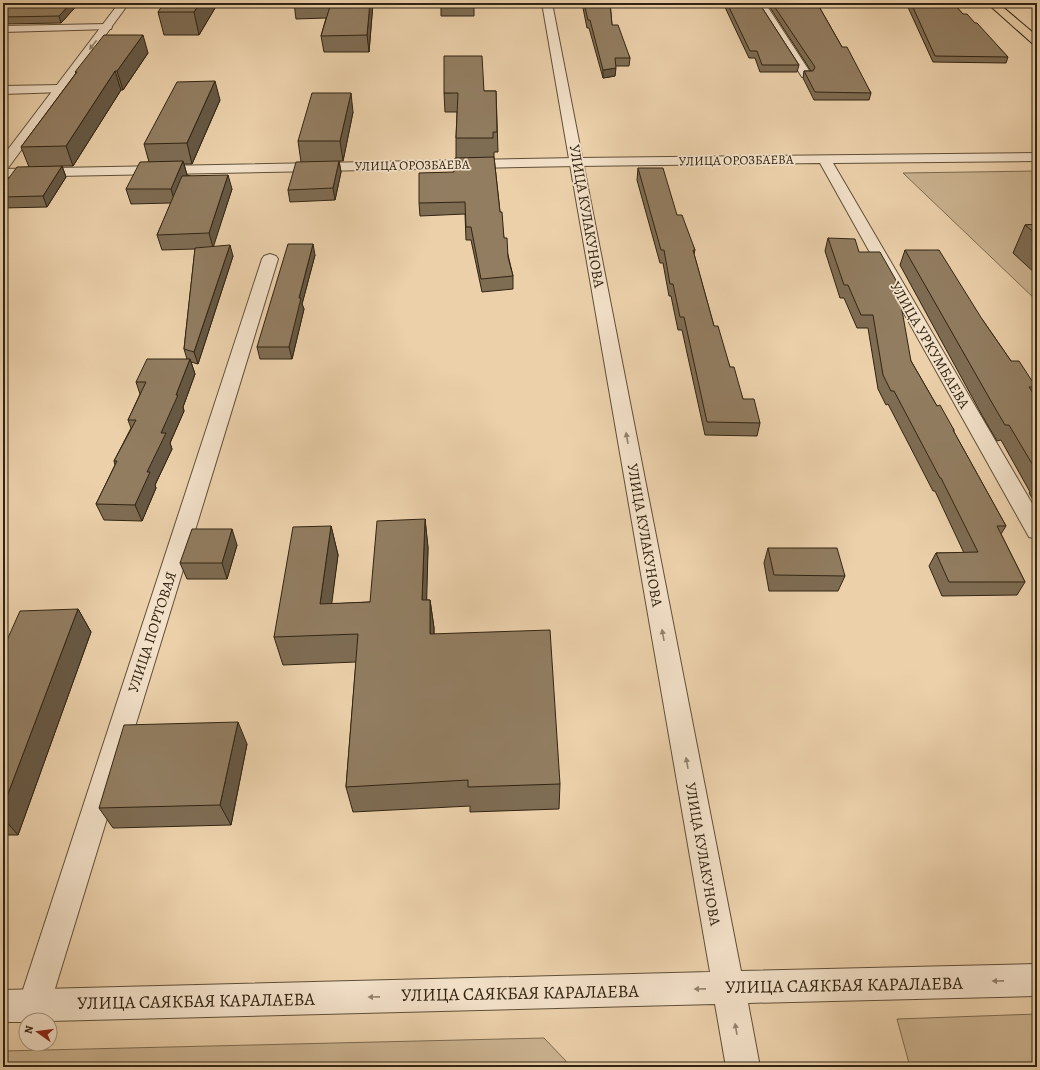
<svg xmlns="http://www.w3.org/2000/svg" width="1040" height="1070" font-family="Alegreya,serif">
<rect width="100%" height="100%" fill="#ebd0aa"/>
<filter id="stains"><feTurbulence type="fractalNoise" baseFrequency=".005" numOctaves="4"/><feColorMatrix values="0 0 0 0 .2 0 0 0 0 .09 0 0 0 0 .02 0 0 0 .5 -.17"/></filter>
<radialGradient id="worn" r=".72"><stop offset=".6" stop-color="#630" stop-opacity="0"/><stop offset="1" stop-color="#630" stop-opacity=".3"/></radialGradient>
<path fill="#cbb390" stroke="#7e6c51" d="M 1037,171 L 1037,301 L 903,173 Z
M 1037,1014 L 1037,1067 L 910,1067 L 897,1019 Z
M 544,1038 L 566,1061 L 566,1067 L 3,1067 L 3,1051 Z"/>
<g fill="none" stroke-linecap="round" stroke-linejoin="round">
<defs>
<path id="minor" d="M 755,3 L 765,3 L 812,75 L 810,77 L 802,77 Z
M 107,24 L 112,27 L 111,29 L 3,32 L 3,26 Z
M 60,85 L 64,86 L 66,89 L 64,92 L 3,94 L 3,86 Z
M 1037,153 L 1037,161 L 833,163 L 1037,512 L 1037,539 L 1029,537 L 820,163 L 577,166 L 3,177 L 3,169 L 577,158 Z
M 270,254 L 276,256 L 278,259 L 50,1005 L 46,1017 C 36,1020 32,1020 22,1017 L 18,1005 L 262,259 L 264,256 Z"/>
<path id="tertiary" d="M 119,3 L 129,3 L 8,168 L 3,169 L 3,156 Z
M 542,3 L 552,3 L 741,971 L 1037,964 L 1037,996 L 748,1003 L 760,1067 L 726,1067 L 715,1004 L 50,1021 L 26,1020 L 26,1022 L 3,1022 L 3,990 L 710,972 Z"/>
<path id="trunk" d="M 987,3 L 998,3 L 1037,36 L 1037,45 L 1033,44 Z"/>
</defs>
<use href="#minor" stroke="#604f38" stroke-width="2"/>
<use href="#tertiary" stroke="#604f38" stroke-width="2"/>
<use href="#trunk" stroke="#312412" stroke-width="2"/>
<use href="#minor" fill="#f2e0c8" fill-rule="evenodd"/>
<use href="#tertiary" fill="#f2e0c8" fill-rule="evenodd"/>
<use href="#trunk" fill="#ebd0aa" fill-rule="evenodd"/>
</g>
<path fill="#7e6c53" stroke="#312412" d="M 3,3 L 79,3 L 61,23 L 3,24 Z
M 218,3 L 199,35 L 164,35 L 158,12 Z
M 294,3 L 373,3 L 369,52 L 324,52 L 321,36 L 326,18 L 296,19 Z
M 441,3 L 474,3 L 474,16 L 441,16 Z
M 582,3 L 610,3 L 612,25 L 630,58 L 629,66 L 615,66 L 615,76 L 603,78 L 589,28 L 587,28 Z
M 723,3 L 759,3 L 799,65 L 797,72 L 760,72 L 755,58 L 749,58 Z
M 767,3 L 817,3 L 842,47 L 871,93 L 869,100 L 814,100 L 803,78 L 804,71 L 811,71 Z
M 906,3 L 953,3 L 963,14 L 975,23 L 1008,57 L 1006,63 L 933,62 Z
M 148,53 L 123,90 L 121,90 L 73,166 L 62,166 L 66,177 L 47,207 L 3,208 L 3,186 L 29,167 L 21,147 L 76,73 L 75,72 Z
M 484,91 L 496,91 L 498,152 L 494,152 L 494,157 L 500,212 L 504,238 L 513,276 L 513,289 L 482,292 L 471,240 L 466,240 L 465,214 L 420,216 L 419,203 L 454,172 L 456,158 L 456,138 L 457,112 L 445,112 L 444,93 Z
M 220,100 L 192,164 L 184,164 L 187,175 L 232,189 L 213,246 L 233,256 L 198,364 L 191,362 L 195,374 L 183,407 L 184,411 L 170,443 L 172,449 L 155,485 L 156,488 L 142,521 L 104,520 L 96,504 L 115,465 L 114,461 L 131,428 L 128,420 L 140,394 L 136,382 L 187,359 L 184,349 L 195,249 L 162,250 L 157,235 L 171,203 L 131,204 L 126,189 L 149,162 L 144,144 Z
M 353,112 L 343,161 L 339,161 L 341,172 L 335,200 L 290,202 L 288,190 L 301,162 L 298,141 Z
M 638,168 L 677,215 L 695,250 L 694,254 L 714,326 L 730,367 L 743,399 L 760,423 L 757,436 L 705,435 L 682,330 L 678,330 L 671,296 L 669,296 L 663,263 L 660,263 L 637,180 Z
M 1037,224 L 1037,275 L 1013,253 L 1025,225 Z
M 828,238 L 859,252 L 911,361 L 937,406 L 954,430 L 954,432 L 1006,526 L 1001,534 L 1025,582 L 1017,595 L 942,596 L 929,566 L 936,553 L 964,553 L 935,491 L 933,491 L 888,404 L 886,405 L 878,389 L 868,328 L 857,328 L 844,298 L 840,298 L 825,251 Z
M 905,250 L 982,319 L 1011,361 L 1036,387 L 1033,393 L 1037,399 L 1037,506 L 1029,493 L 1030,492 L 1001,440 L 997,441 L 983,417 L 900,265 Z
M 315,255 L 302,304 L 304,309 L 292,359 L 260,359 L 257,347 Z
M 425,519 L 428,548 L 426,600 L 430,600 L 434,628 L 434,633 L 560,784 L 559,809 L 470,812 L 470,806 L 353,812 L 346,787 L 356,662 L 283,665 L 274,637 L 331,526 L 338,555 L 331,604 L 370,602 Z
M 237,545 L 227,579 L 187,579 L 180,563 Z
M 768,548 L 845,576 L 838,591 L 769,591 L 764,563 Z
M 78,609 L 91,632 L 18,835 L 3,835 L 3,649 Z
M 247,744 L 231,825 L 113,828 L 99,808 Z"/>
<path fill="#665844" stroke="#312412" d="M 71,3 L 79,3 L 61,23 L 59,16 Z
M 200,3 L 218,3 L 199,35 L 194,12 Z
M 370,3 L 373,3 L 369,52 L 367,35 Z
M 143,35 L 148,53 L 123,90 L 117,71 Z
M 616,68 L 615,76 L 603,78 L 603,70 Z
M 115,71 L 121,90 L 73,166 L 66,146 Z
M 215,81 L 220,100 L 192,164 L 187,143 Z
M 351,93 L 353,112 L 343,161 L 340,141 Z
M 183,161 L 187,175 L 175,203 L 171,189 Z
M 339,161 L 341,172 L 335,200 L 333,188 Z
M 62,166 L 66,177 L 47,207 L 43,196 Z
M 228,175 L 232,189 L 213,248 L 209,233 Z
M 313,244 L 315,255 L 302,304 L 304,309 L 292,359 L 289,347 L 299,298 Z
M 230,245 L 233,256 L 198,364 L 194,352 Z
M 190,359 L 195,374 L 183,407 L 184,411 L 170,443 L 172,449 L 155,485 L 156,488 L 142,521 L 135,505 L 161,433 Z
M 425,519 L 428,548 L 426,628 L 422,600 Z
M 331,526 L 338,555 L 328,633 L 320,604 Z
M 232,529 L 237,545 L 227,579 L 222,563 Z
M 430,600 L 434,628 L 433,661 L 430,634 Z
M 78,609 L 91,632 L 18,835 L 3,818 L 3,807 Z
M 238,722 L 247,744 L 231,825 L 220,805 Z"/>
<path fill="#927d61" stroke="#312412" d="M 3,3 L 71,3 L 59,16 L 3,17 Z
M 164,3 L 200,3 L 194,12 L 158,12 Z
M 331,3 L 370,3 L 367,35 L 321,36 Z
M 441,3 L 474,3 L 474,4 L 441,5 Z
M 584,3 L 610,3 L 612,25 L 618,25 L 630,58 L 615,58 L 616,68 L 603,70 L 590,20 L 588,20 Z
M 727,3 L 759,3 L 799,65 L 762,65 L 757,51 L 750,51 Z
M 772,3 L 817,3 L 842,47 L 847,47 L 871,93 L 815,92 L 804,71 L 813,71 L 815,67 Z
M 911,3 L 953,3 L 963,14 L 967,14 L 975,23 L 977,23 L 1008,57 L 935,56 Z
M 104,35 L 143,35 L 117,71 L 115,71 L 66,146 L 21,147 L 77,72 L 75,72 Z
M 444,56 L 482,56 L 484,91 L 496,91 L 497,132 L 493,132 L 493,138 L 456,138 L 458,93 L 444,93 Z
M 215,81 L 187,143 L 144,144 L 177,82 Z
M 312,93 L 351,93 L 340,141 L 298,141 Z
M 494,157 L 500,212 L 502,212 L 504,238 L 507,238 L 508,257 L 513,276 L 481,279 L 471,227 L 466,227 L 465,202 L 419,203 L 419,173 L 454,172 L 455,158 Z
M 183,161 L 171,189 L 126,189 L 140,162 Z
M 339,161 L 333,188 L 288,190 L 296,162 Z
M 62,166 L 43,196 L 3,197 L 3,186 L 17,167 Z
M 638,168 L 663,168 L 677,215 L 682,215 L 695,250 L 693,250 L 714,326 L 718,326 L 730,367 L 734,367 L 743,399 L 754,399 L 760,423 L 707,422 L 684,317 L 680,317 L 673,284 L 670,284 L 664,250 L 661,250 Z
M 228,175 L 209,233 L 157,235 L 182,176 Z
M 1037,224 L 1037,235 L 1025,225 Z
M 828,238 L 855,239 L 859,252 L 880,252 L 897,282 L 911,361 L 937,406 L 940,405 L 954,430 L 953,430 L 1006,526 L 997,526 L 1025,582 L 949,582 L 936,553 L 978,552 L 941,478 L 940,478 L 894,391 L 891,391 L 883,375 L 873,315 L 861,315 L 848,285 L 844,285 Z
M 288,244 L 313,244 L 299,298 L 301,298 L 289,347 L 257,347 Z
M 230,245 L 194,352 L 184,349 L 195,248 Z
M 905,250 L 939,250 L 982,319 L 1011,361 L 1019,361 L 1036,387 L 1029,387 L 1037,399 L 1037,472 L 1009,425 L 1005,425 L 991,401 Z
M 147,359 L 190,359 L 176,395 L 178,395 L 161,433 L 166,433 L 147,472 L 150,472 L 135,505 L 96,504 L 117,461 L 114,461 L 136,420 L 128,420 L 146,382 L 136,382 Z
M 425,519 L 422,600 L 430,600 L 430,634 L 550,630 L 560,784 L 468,787 L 468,780 L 346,787 L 358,634 L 274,637 L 293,527 L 331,526 L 320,604 L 370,602 L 377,521 Z
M 192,529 L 232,529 L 222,563 L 180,563 Z
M 768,548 L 837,548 L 845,576 L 774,575 Z
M 78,609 L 3,807 L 3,649 L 20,611 Z
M 238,722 L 220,805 L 99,808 L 124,725 Z"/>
<defs><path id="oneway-solid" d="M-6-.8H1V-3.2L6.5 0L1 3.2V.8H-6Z"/></defs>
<g fill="#92826d">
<use href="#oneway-solid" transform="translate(93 45) rotate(127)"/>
<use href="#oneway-solid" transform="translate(627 438) rotate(-100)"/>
<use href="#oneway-solid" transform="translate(663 635) rotate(-100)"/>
<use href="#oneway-solid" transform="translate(687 763) rotate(-100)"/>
<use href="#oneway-solid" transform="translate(998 981) rotate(179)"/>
<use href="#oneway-solid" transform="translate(700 989) rotate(179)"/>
<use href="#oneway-solid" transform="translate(374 997) rotate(179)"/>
<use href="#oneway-solid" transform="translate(736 1029) rotate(-100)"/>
</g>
<g text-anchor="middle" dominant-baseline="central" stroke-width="3.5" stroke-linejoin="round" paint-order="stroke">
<g font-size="13" fill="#312412" stroke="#f2e0c8">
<text transform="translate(736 160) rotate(-1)">УЛИЦА ОРОЗБАЕВА</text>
<text transform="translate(412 165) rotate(-1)">УЛИЦА ОРОЗБАЕВА</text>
</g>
<g font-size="15" fill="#312412" stroke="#f2e0c8">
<text transform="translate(587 216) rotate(80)">УЛИЦА КУЛАКУНОВА</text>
<text transform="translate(930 345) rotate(60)">УЛИЦА УРКУМБАЕВА</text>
<text transform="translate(645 535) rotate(80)">УЛИЦА КУЛАКУНОВА</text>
<text transform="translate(152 632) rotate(-72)">УЛИЦА ПОРТОВАЯ</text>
<text transform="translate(703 854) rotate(80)">УЛИЦА КУЛАКУНОВА</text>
</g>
<g font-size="18" fill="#312412" stroke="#f2e0c8">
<text transform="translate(844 985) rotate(-1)">УЛИЦА САЯКБАЯ КАРАЛАЕВА</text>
<text transform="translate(520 993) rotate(-1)">УЛИЦА САЯКБАЯ КАРАЛАЕВА</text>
<text transform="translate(196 1001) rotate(-1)">УЛИЦА САЯКБАЯ КАРАЛАЕВА</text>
</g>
</g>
<rect width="1040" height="1070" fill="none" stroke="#ebd0aa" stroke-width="16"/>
<rect x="4" y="4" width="1032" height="1062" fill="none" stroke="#312412" stroke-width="2"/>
<rect x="8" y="8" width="1024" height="1054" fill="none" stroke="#312412"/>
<g transform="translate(38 1032) rotate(284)"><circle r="19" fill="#f2e0c8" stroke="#a5957f"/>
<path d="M0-3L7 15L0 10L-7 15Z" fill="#8f2418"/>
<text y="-6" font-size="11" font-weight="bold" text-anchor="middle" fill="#312412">N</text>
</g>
<rect width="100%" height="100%" filter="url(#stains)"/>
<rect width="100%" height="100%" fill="url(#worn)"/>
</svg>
